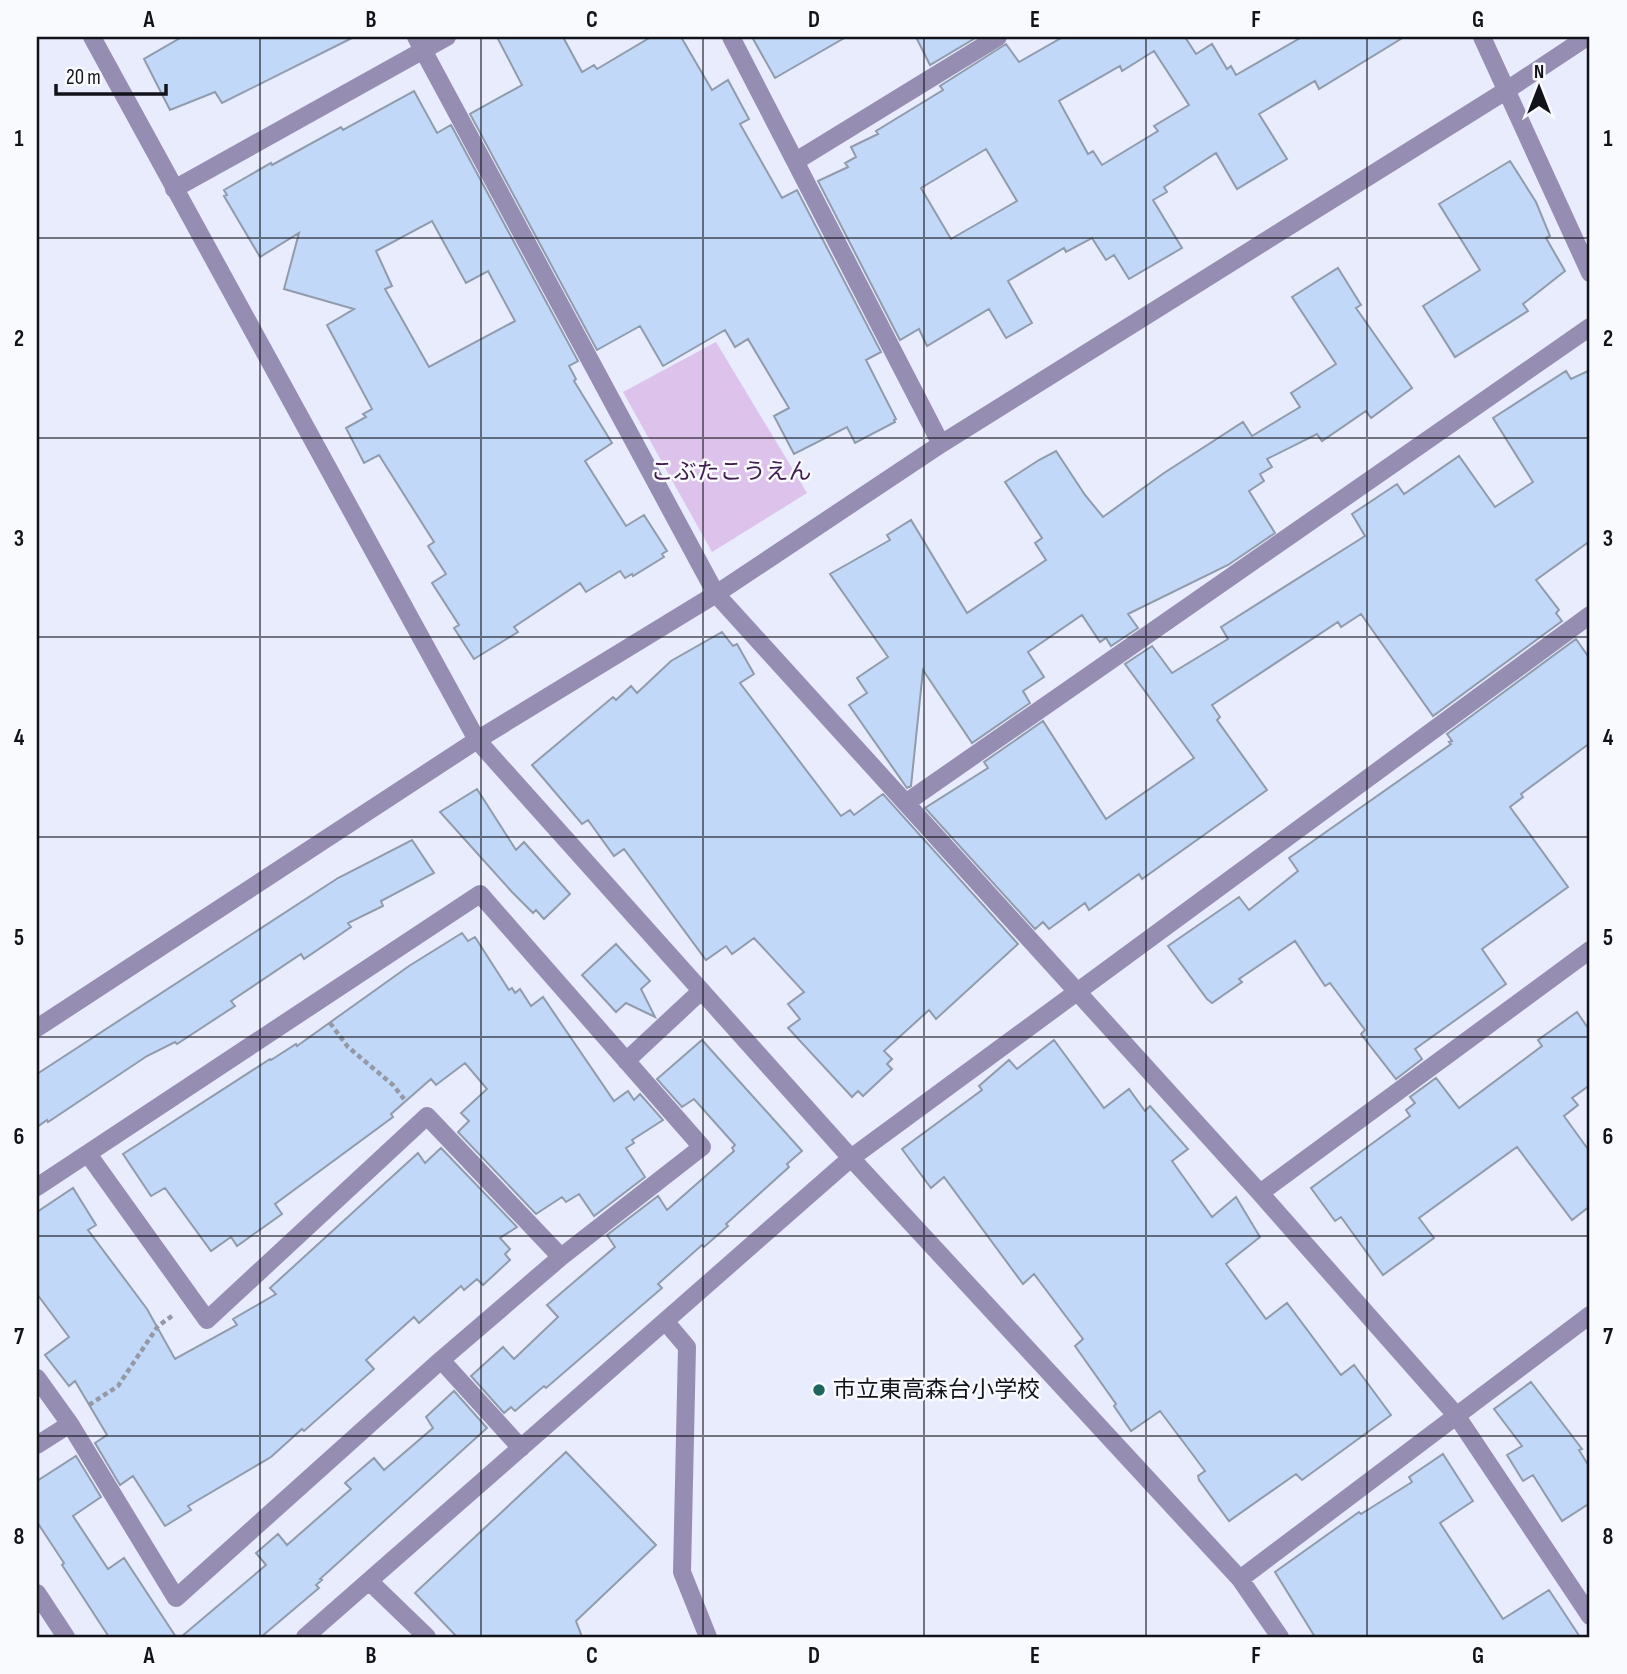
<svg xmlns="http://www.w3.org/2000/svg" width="1627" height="1674" font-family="'Sofia Sans Condensed','Noto Sans JP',sans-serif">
<rect width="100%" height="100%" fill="#e8ecfd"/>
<path fill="#ddc2ec" d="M 716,342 L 807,493 L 712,552 L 623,392 Z"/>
<path fill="#c1d8f8" stroke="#909bac" stroke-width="2" fill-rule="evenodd" d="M 182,37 L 354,37 L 222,103 L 215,92 L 170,110 L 144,59 Z
M 497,37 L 563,37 L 582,72 L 594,65 L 597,69 L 651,37 L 681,37 L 712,90 L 728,80 L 749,119 L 740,124 L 782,198 L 797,190 L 881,352 L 866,360 L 896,419 L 894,420 L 895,422 L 855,443 L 847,427 L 794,454 L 774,416 L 789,408 L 748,339 L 735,347 L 725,330 L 663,366 L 640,326 L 597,350 L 470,114 L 522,85 Z
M 752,37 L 846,37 L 775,78 Z
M 916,37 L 977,37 L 930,65 Z
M 1063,37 L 1185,37 L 1196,54 L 1212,44 L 1227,69 L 1231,66 L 1236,75 L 1302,37 L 1404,37 L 1319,89 L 1315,81 L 1259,114 L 1287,159 L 1237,189 L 1216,153 L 1164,187 L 1167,192 L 1153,200 L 1182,248 L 1129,279 L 1114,255 L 1106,260 L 1092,238 L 1066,252 L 1064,248 L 1008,281 L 1032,323 L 1006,338 L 989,309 L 927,346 L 919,329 L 900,340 L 818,181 L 848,167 L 845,163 L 856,157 L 851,147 L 878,134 L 876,131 L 943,90 L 940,86 L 1006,44 L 1019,62 ZM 1154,51 L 1189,105 L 1154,126 L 1158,131 L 1102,165 L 1093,151 L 1088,154 L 1059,101 L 1120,66 L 1122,71 ZM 986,149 L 1017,201 L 951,239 L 921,188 Z
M 414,91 L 437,133 L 451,125 L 578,361 L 569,366 L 576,379 L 574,381 L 612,443 L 585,461 L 626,526 L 644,515 L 667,551 L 662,554 L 664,557 L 633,576 L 632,574 L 625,578 L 620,571 L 586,592 L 580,583 L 514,627 L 518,632 L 474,659 L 454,628 L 459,625 L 432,583 L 446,574 L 428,546 L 434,542 L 379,455 L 364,463 L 346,428 L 366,417 L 363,414 L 372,409 L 327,325 L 354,309 L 284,289 L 299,233 L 260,257 L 224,196 L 227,195 L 224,190 L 271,163 L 272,165 L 341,127 L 343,130 ZM 432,221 L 466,283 L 488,271 L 515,321 L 429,367 L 385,289 L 392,286 L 376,251 Z
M 1510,161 L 1536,202 L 1550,236 L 1546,238 L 1565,271 L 1523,304 L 1528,311 L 1455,357 L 1423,306 L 1480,270 L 1439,204 Z
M 1338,268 L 1361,305 L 1356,308 L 1412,388 L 1371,418 L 1366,411 L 1322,441 L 1317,434 L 1267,459 L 1272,467 L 1260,474 L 1264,481 L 1249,491 L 1275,533 L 1228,565 L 1128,614 L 1138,628 L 1111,646 L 1106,638 L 1100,642 L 1082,615 L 1028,652 L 1044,677 L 1023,691 L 1030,703 L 972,743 L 923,670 L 911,786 L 907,788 L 849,705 L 867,693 L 857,678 L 888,657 L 830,574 L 890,540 L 887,535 L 911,520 L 967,613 L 1046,560 L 1035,543 L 1042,538 L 1005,482 L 1039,460 L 1056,451 L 1085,495 L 1103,517 L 1164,473 L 1243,422 L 1252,436 L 1300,407 L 1291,393 L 1336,364 L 1292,297 Z
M 1590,370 L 1590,541 L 1536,580 L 1559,610 L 1556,613 L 1562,621 L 1433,716 L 1361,614 L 1341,627 L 1338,622 L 1212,705 L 1220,717 L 1217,720 L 1267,790 L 1142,879 L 1139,874 L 1089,910 L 1085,903 L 1049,929 L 1043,922 L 1035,929 L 925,808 L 988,768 L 984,762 L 1043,721 L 1106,819 L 1194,758 L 1125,664 L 1152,646 L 1172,673 L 1228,639 L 1221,627 L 1365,536 L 1352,514 L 1397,484 L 1404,494 L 1459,456 L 1495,507 L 1533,482 L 1493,418 L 1566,371 L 1571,379 Z
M 722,632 L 733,646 L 737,644 L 754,674 L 740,683 L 841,816 L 850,810 L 854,815 L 883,794 L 1018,944 L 936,1019 L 929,1010 L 884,1051 L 892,1059 L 887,1064 L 892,1069 L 863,1096 L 858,1091 L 852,1097 L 788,1028 L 800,1019 L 788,1004 L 804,992 L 754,938 L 732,954 L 726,946 L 706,960 L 624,849 L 614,856 L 588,820 L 582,824 L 532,765 L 613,697 L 616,700 L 631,686 L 637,693 L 671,661 Z
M 1576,639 L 1590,659 L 1590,743 L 1521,794 L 1523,797 L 1510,807 L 1568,887 L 1482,949 L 1506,984 L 1415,1049 L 1422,1059 L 1396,1079 L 1361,1034 L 1365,1030 L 1330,983 L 1325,986 L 1295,941 L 1239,979 L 1242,982 L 1212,1003 L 1207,999 L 1168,946 L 1239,897 L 1249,910 L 1298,871 L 1289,858 L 1451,744 L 1449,742 L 1452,741 L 1447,734 Z
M 477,789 L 516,850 L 524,842 L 570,894 L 544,919 L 536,910 L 533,913 L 512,892 L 440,812 Z
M 412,840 L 434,873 L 381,901 L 383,906 L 348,923 L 351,927 L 304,959 L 301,954 L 231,1001 L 235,1006 L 177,1044 L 175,1042 L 147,1056 L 48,1122 L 47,1120 L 37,1127 L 37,1074 L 338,878 Z
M 462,933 L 468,941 L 475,937 L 509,990 L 512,988 L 515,993 L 520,989 L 531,1006 L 543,997 L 614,1101 L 628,1091 L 634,1100 L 640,1094 L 663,1120 L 632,1140 L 634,1143 L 626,1148 L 645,1177 L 594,1216 L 579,1194 L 566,1202 L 562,1197 L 536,1214 L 458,1132 L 469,1121 L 461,1113 L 487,1089 L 465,1063 L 436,1085 L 431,1079 L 391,1114 L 393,1117 L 275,1204 L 282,1214 L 237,1246 L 231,1237 L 211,1251 L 165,1188 L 151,1196 L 123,1154 L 270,1059 L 271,1060 L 296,1044 L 297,1046 L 409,966 Z
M 616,944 L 650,981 L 641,989 L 655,1017 L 626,1003 L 616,1012 L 582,975 Z
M 1577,1012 L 1590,1031 L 1590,1085 L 1572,1098 L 1578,1105 L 1564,1116 L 1590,1152 L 1590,1206 L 1572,1220 L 1517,1147 L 1419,1218 L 1434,1238 L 1383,1275 L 1341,1217 L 1335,1221 L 1311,1188 L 1410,1116 L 1406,1110 L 1415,1103 L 1410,1097 L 1436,1078 L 1459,1108 L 1542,1046 L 1538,1040 Z
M 702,1040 L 802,1151 L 787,1164 L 789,1167 L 726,1224 L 728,1226 L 704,1247 L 702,1245 L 658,1284 L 662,1288 L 546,1388 L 544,1386 L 515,1411 L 511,1407 L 504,1413 L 471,1376 L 503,1347 L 514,1359 L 558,1317 L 547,1305 L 615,1247 L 607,1235 L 658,1196 L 667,1210 L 734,1151 L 732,1148 L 735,1145 L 694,1099 L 682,1107 L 657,1079 Z
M 1054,1040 L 1104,1108 L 1129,1089 L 1145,1111 L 1150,1106 L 1188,1149 L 1172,1161 L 1212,1217 L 1236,1197 L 1260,1237 L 1226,1264 L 1266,1319 L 1287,1303 L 1341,1375 L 1354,1365 L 1391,1415 L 1302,1480 L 1296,1474 L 1229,1521 L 1199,1480 L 1198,1476 L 1205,1471 L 1160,1411 L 1131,1431 L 1114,1406 L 1116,1404 L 1075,1346 L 1083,1339 L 1034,1274 L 1023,1284 L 944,1177 L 931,1188 L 902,1149 L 982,1090 L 979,1086 L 1009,1060 L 1017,1069 Z
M 441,1148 L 517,1227 L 500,1238 L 510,1249 L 505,1254 L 510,1260 L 483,1285 L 477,1279 L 464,1290 L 461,1286 L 419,1323 L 414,1317 L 366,1360 L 374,1369 L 304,1431 L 302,1429 L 271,1457 L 188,1506 L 191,1510 L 165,1526 L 133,1476 L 120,1485 L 95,1443 L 107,1435 L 75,1381 L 69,1386 L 45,1355 L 69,1337 L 37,1294 L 37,1212 L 73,1188 L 96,1225 L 88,1230 L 147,1309 L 175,1359 L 237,1325 L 233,1319 L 276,1294 L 270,1288 L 418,1153 L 425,1163 Z
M 1531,1382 L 1582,1449 L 1579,1450 L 1590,1468 L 1590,1503 L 1562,1521 L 1533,1475 L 1523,1481 L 1507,1455 L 1522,1446 L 1494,1409 Z
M 454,1391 L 487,1428 L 320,1579 L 322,1580 L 316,1585 L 319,1588 L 261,1637 L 181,1637 L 266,1565 L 256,1553 L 278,1534 L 287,1545 L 351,1489 L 345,1483 L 374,1458 L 384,1470 L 433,1428 L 426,1417 Z
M 566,1452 L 656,1545 L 576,1621 L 582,1637 L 457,1637 L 415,1593 Z
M 1443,1454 L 1473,1501 L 1440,1523 L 1503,1619 L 1549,1590 L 1580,1637 L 1315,1637 L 1275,1572 L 1359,1512 L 1361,1514 L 1412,1482 L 1409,1477 Z
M 76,1456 L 101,1497 L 73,1516 L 108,1569 L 124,1558 L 176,1637 L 109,1637 L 62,1565 L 64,1563 L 37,1522 L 37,1481 Z"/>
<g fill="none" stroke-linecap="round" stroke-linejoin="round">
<path stroke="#9598a5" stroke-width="4.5" stroke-dasharray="5 3.5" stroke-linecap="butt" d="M 330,1023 L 348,1047 L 393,1085 L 404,1099
M 89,1405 L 118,1386 L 158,1326 L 172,1316"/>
<path stroke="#968db3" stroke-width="18" d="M 92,37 L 477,740 L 851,1158 L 1240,1579 L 1280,1637
M 416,37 L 716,594 L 1260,1193 L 1456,1415 L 1590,1616
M 731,37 L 941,444
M 1482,37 L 1590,273
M 796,161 L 998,37
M 174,189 L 447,37
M 907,802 L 1590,327
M 37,1028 L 477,740 L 716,594 L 941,444 L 1507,90 L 1587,37
M 626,1061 L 701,991
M 88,1154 L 207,1320 L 427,1116 L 561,1257
M 37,1187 L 480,894 L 702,1147 L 561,1257 L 441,1360 L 176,1598 L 70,1424 L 37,1378
M 1260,1193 L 1590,950
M 665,1321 L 687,1347 L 682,1572 L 708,1637
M 441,1360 L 521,1448
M 37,1445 L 70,1424
M 1240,1579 L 1590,1315
M 369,1581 L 427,1637
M 37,1593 L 66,1637
M 305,1637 L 851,1158 L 1590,615"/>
</g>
<path fill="none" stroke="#12131a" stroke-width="2" stroke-opacity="0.55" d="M 260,37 L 260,1637M 481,37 L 481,1637M 703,37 L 703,1637M 924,37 L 924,1637M 1146,37 L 1146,1637M 1367,37 L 1367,1637M 37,238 L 1590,238M 37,438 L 1590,438M 37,637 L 1590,637M 37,837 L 1590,837M 37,1037 L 1590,1037M 37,1236 L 1590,1236M 37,1436 L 1590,1436"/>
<circle fill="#1c665d" stroke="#f9fafe" stroke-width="2.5" cx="819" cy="1390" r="7"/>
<g text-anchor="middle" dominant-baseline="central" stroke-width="5" stroke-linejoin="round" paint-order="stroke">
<g font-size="23" fill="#401d50" stroke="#f9fafe">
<text x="731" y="472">こぶたこうえん</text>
</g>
<g font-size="23" fill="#12131a" stroke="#f9fafe" text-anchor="start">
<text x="833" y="1390">市立東高森台小学校</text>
</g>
</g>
<rect width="1627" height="1674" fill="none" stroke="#f9fafe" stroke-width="77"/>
<g transform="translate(1539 88)" stroke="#f9fafe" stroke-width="5" paint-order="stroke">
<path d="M0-5L12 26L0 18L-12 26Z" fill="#12131a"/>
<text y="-10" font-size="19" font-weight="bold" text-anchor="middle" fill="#12131a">N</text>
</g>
<path d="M56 84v10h110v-10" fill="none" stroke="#12131a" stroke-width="3.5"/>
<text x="66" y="84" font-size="21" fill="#12131a" stroke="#f9fafe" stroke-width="5" paint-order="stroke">20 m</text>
<rect x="38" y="38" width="1550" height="1598" fill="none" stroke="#12131a" stroke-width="2.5"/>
<g font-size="23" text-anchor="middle" font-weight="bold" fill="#12131a">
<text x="149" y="27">A</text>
<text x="371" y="27">B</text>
<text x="592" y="27">C</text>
<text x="814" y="27">D</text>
<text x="1035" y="27">E</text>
<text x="1256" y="27">F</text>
<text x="1478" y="27">G</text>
<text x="19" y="146">1</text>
<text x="1608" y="146">1</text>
<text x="19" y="346">2</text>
<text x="1608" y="346">2</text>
<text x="19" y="546">3</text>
<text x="1608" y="546">3</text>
<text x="19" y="745">4</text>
<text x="1608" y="745">4</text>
<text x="19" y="945">5</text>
<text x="1608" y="945">5</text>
<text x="19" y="1144">6</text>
<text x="1608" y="1144">6</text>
<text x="19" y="1344">7</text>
<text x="1608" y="1344">7</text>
<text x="19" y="1544">8</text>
<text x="1608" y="1544">8</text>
<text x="149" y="1663">A</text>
<text x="371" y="1663">B</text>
<text x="592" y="1663">C</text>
<text x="814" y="1663">D</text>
<text x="1035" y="1663">E</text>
<text x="1256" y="1663">F</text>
<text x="1478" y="1663">G</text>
</g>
</svg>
